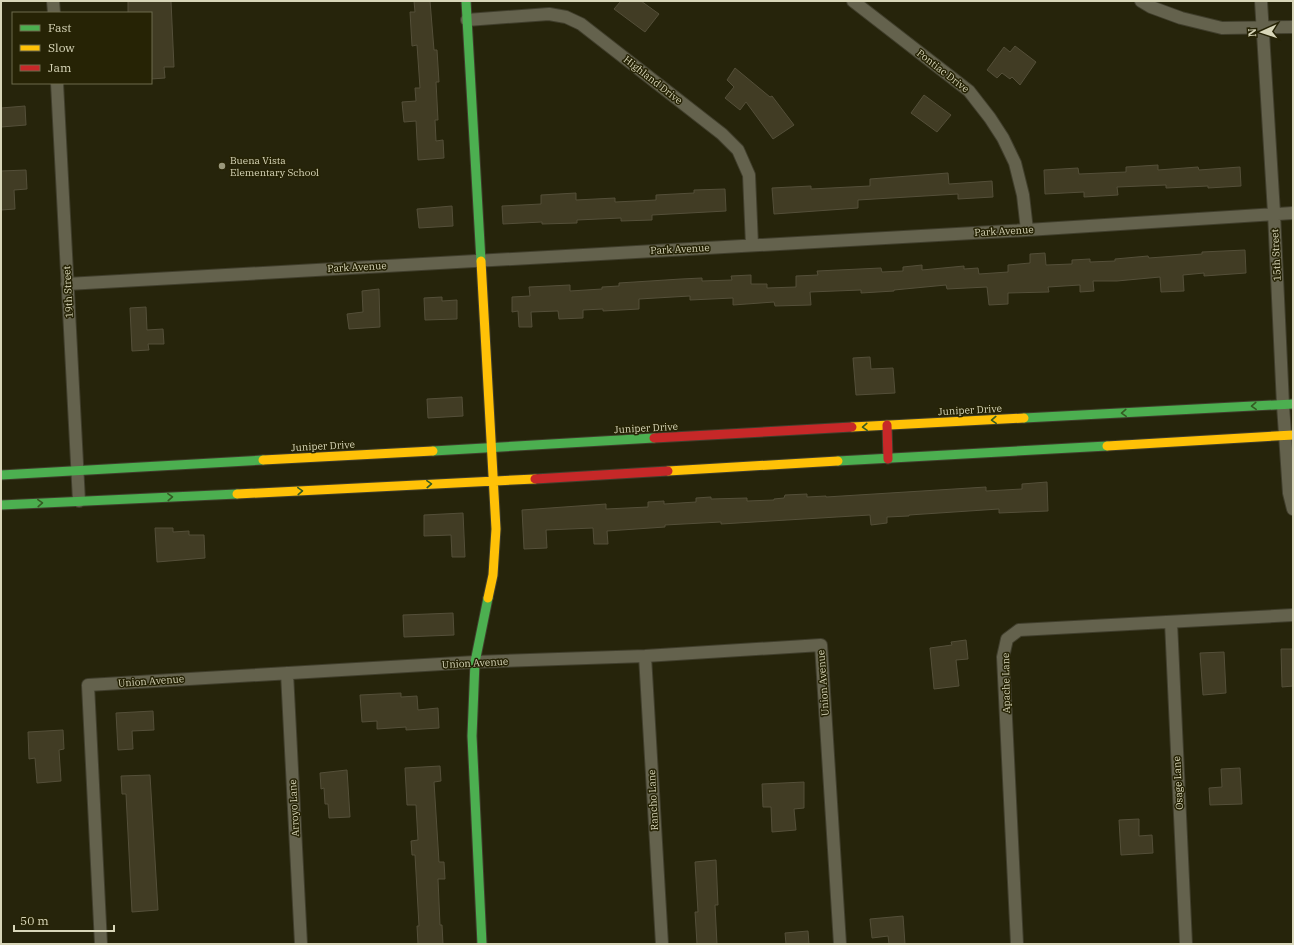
<svg xmlns="http://www.w3.org/2000/svg" width="1294" height="945" font-family="'IBM Plex Serif',serif">
<rect width="100%" height="100%" fill="#26240b"/>
<path fill="#413c24" stroke="#544f39" d="M 128,1 L 171,1 L 174,67 L 164,67 L 165,78 L 151,79 L 151,13 L 128,13 Z
M 414,1 L 430,1 L 434,50 L 437,50 L 439,82 L 436,82 L 438,120 L 435,120 L 436,141 L 443,140 L 444,158 L 418,160 L 416,121 L 404,122 L 402,102 L 416,101 L 415,88 L 420,88 L 417,45 L 412,46 L 410,12 L 415,12 Z
M 621,1 L 641,1 L 659,14 L 645,32 L 614,9 Z
M 1015,46 L 1036,62 L 1020,85 L 1012,77 L 1010,79 L 1002,73 L 997,78 L 987,70 L 1004,47 L 1010,52 Z
M 735,68 L 770,97 L 772,96 L 794,125 L 773,139 L 746,102 L 740,110 L 725,98 L 734,87 L 727,80 Z
M 924,95 L 951,115 L 937,132 L 911,113 Z
M 25,106 L 26,125 L 1,127 L 1,108 Z
M 1158,165 L 1158,170 L 1198,167 L 1199,170 L 1240,167 L 1241,186 L 1208,188 L 1208,186 L 1166,188 L 1166,185 L 1117,187 L 1118,195 L 1084,197 L 1084,192 L 1045,194 L 1044,170 L 1078,168 L 1079,174 L 1126,172 L 1126,167 Z
M 26,170 L 27,189 L 14,190 L 15,209 L 1,210 L 1,171 Z
M 948,173 L 949,184 L 992,181 L 993,197 L 958,199 L 958,194 L 858,200 L 858,208 L 774,214 L 772,188 L 811,186 L 811,189 L 870,186 L 870,179 Z
M 725,189 L 726,211 L 652,215 L 652,220 L 621,221 L 621,218 L 577,220 L 577,223 L 542,224 L 542,222 L 503,224 L 502,206 L 541,204 L 541,195 L 576,193 L 576,200 L 615,198 L 615,202 L 656,200 L 656,195 L 694,193 L 694,190 Z
M 452,206 L 453,226 L 419,228 L 417,209 Z
M 1245,250 L 1246,273 L 1204,276 L 1204,273 L 1183,275 L 1184,291 L 1161,292 L 1160,277 L 1117,281 L 1093,281 L 1094,291 L 1080,292 L 1080,285 L 1048,287 L 1049,292 L 1008,293 L 1008,304 L 989,305 L 987,287 L 947,289 L 946,285 L 894,290 L 894,291 L 861,293 L 861,290 L 810,292 L 811,305 L 775,306 L 774,302 L 733,305 L 733,298 L 690,300 L 690,296 L 639,299 L 639,309 L 603,311 L 603,309 L 583,310 L 583,318 L 559,319 L 558,311 L 531,312 L 532,327 L 519,327 L 518,311 L 512,312 L 512,297 L 530,296 L 529,287 L 570,285 L 570,291 L 602,289 L 602,287 L 619,286 L 619,283 L 681,279 L 702,278 L 702,281 L 732,280 L 731,276 L 751,275 L 751,284 L 767,284 L 767,288 L 796,287 L 796,276 L 818,275 L 817,271 L 881,268 L 882,272 L 903,271 L 903,267 L 922,265 L 922,270 L 964,266 L 964,269 L 978,268 L 979,274 L 1008,272 L 1008,265 L 1030,263 L 1030,254 L 1045,253 L 1046,265 L 1072,264 L 1072,260 L 1090,259 L 1090,262 L 1115,261 L 1115,259 L 1148,256 L 1149,258 L 1202,254 L 1202,252 Z
M 379,289 L 380,327 L 349,329 L 347,314 L 363,312 L 362,291 Z
M 442,297 L 442,301 L 457,300 L 457,319 L 425,320 L 424,298 Z
M 146,307 L 147,330 L 163,329 L 164,344 L 148,344 L 149,350 L 132,351 L 130,308 Z
M 870,357 L 871,369 L 893,368 L 895,393 L 856,395 L 853,358 Z
M 462,397 L 463,416 L 428,418 L 427,399 Z
M 1047,482 L 1048,511 L 999,513 L 999,509 L 909,515 L 909,516 L 887,517 L 887,523 L 871,525 L 870,515 L 721,524 L 721,522 L 665,525 L 665,527 L 607,531 L 608,544 L 594,544 L 593,528 L 546,530 L 547,548 L 524,549 L 522,510 L 606,504 L 606,509 L 648,507 L 648,502 L 664,501 L 664,504 L 696,502 L 696,498 L 711,497 L 711,499 L 747,498 L 747,501 L 774,500 L 774,499 L 784,498 L 785,495 L 807,494 L 807,497 L 826,496 L 826,497 L 986,487 L 986,491 L 1022,489 L 1022,484 Z
M 463,513 L 465,557 L 452,557 L 451,535 L 424,536 L 424,515 Z
M 155,528 L 173,528 L 173,532 L 189,531 L 189,535 L 204,535 L 205,558 L 157,562 Z
M 453,613 L 454,635 L 404,637 L 403,615 Z
M 966,640 L 968,659 L 956,660 L 959,686 L 934,689 L 930,648 L 952,645 L 951,642 Z
M 1281,649 L 1293,649 L 1293,686 L 1282,687 Z
M 1224,652 L 1226,693 L 1203,695 L 1200,653 Z
M 401,693 L 401,697 L 417,696 L 418,710 L 438,708 L 439,728 L 406,730 L 406,727 L 377,729 L 377,721 L 362,722 L 360,695 Z
M 153,711 L 154,730 L 132,731 L 133,749 L 118,750 L 116,713 Z
M 63,730 L 64,749 L 59,750 L 61,781 L 37,783 L 35,758 L 29,759 L 28,732 Z
M 440,766 L 441,781 L 434,782 L 439,862 L 444,862 L 445,879 L 438,879 L 440,925 L 442,925 L 443,944 L 418,944 L 417,926 L 419,926 L 415,855 L 412,855 L 411,841 L 418,840 L 416,805 L 407,805 L 405,768 Z
M 1240,768 L 1242,804 L 1210,805 L 1209,788 L 1222,787 L 1221,769 Z
M 347,770 L 350,817 L 329,818 L 328,804 L 325,804 L 324,788 L 321,789 L 320,773 Z
M 150,775 L 158,910 L 132,912 L 126,794 L 122,794 L 121,776 Z
M 804,782 L 804,808 L 794,809 L 796,830 L 772,832 L 771,807 L 763,807 L 762,784 Z
M 1139,819 L 1139,836 L 1152,835 L 1153,853 L 1121,855 L 1119,820 Z
M 716,860 L 718,905 L 715,905 L 717,944 L 697,944 L 695,912 L 698,912 L 695,862 Z
M 903,916 L 905,944 L 889,944 L 888,936 L 872,938 L 870,919 Z
M 808,931 L 809,944 L 786,944 L 785,933 Z"/>
<g fill="none" stroke-linecap="round" stroke-linejoin="round">
<defs>
<path id="street" d="M 53,1 L 54,13
M 853,1 L 969,91 L 990,118 L 1003,138 L 1015,163 L 1023,195 L 1027,230
M 1141,1 L 1151,7 L 1181,18 L 1222,28 L 1293,27
M 1261,1 L 1274,213 L 1283,405 L 1289,493 L 1293,509
M 467,20 L 549,14 L 566,17 L 581,24 L 722,134 L 738,150 L 749,175 L 752,245
M 57,83 L 79,501
M 67,284 L 1027,230 L 1293,213
M 1171,622 L 1186,944
M 645,656 L 662,944
M 287,673 L 301,944
M 101,944 L 88,685 L 475,662 L 645,656 L 821,645 L 840,944
M 1017,944 L 1003,657 L 1007,639 L 1019,630 L 1293,615"/>
<path id="fast" d="M 466,1 L 481,261
M 1024,418 L 1293,404
M 433,451 L 654,438
M 838,461 L 1107,446
M 1,475 L 263,460
M 1,505 L 237,494
M 482,944 L 472,736 L 475,662 L 488,598"/>
<path id="slow" d="M 481,261 L 496,529 L 493,575 L 488,598
M 852,427 L 1024,418
M 1107,446 L 1293,435
M 263,460 L 433,451
M 668,471 L 838,461
M 237,494 L 535,479"/>
<path id="jam" d="M 887,425 L 888,459
M 654,438 L 852,427
M 535,479 L 668,471"/>
</defs>
<use href="#street" stroke="#403e2c" stroke-width="14"/>
<use href="#fast" stroke="#403e2c" stroke-width="11"/>
<use href="#slow" stroke="#403e2c" stroke-width="11"/>
<use href="#jam" stroke="#403e2c" stroke-width="11"/>
<use href="#street" stroke="#64624d" stroke-width="12"/>
<use href="#fast" stroke="#4caf50" stroke-width="9"/>
<use href="#slow" stroke="#ffc107" stroke-width="9"/>
<use href="#jam" stroke="#c62828" stroke-width="9"/>
</g>
<defs><path id="oneway-chevron" d="M-2-3.5L2.5 0L-2 3.5" fill="none" stroke-width="1.6" stroke-linecap="round" stroke-linejoin="round"/></defs>
<g stroke="#355b23">
<use href="#oneway-chevron" transform="translate(1254 406) rotate(177)"/>
<use href="#oneway-chevron" transform="translate(1124 413) rotate(177)"/>
<use href="#oneway-chevron" transform="translate(994 420) rotate(177)"/>
<use href="#oneway-chevron" transform="translate(865 427) rotate(177)"/>
<use href="#oneway-chevron" transform="translate(429 484) rotate(-3)"/>
<use href="#oneway-chevron" transform="translate(300 491) rotate(-3)"/>
<use href="#oneway-chevron" transform="translate(170 497) rotate(-3)"/>
<use href="#oneway-chevron" transform="translate(40 503) rotate(-3)"/>
</g>
<circle fill="#9a987c" stroke="#262305" stroke-width="1.5" cx="222" cy="166" r="4"/>
<g text-anchor="middle" dominant-baseline="central" stroke-width="3" stroke-linejoin="round" paint-order="stroke">
<g font-size="10" fill="#d8d6b9" stroke="#262305">
<text transform="translate(943 71) rotate(38)">Pontiac Drive</text>
<text transform="translate(653 80) rotate(38)">Highland Drive</text>
<text transform="translate(1004 231) rotate(-3)">Park Avenue</text>
<text transform="translate(680 249) rotate(-3)">Park Avenue</text>
<text transform="translate(1276 255) rotate(-93)">15th Street</text>
<text transform="translate(357 267) rotate(-3)">Park Avenue</text>
<text transform="translate(68 292) rotate(-93)">19th Street</text>
<text transform="translate(970 410) rotate(-3)">Juniper Drive</text>
<text transform="translate(646 428) rotate(-3)">Juniper Drive</text>
<text transform="translate(323 446) rotate(-3)">Juniper Drive</text>
<text transform="translate(475 663) rotate(-3)">Union Avenue</text>
<text transform="translate(151 681) rotate(-4)">Union Avenue</text>
<text transform="translate(823 683) rotate(-94)">Union Avenue</text>
<text transform="translate(1006 683) rotate(-91)">Apache Lane</text>
<text transform="translate(1178 783) rotate(-93)">Osage Lane</text>
<text transform="translate(653 800) rotate(-93)">Rancho Lane</text>
<text transform="translate(294 808) rotate(-93)">Arroyo Lane</text>
</g>
<g font-size="10" fill="#d8d6b9" stroke="#262305" text-anchor="start">
<text x="230" y="160">Buena Vista<tspan x="230" dy="12">Elementary School</tspan></text>
</g>
</g>
<rect width="1294" height="945" fill="none" stroke="#d8d6b9" stroke-width="4"/>
<rect x="12" y="12" width="140" height="72" fill="#262305" stroke="#6d6b4d"/>
<rect x="20" y="25" width="20" height="6" fill="#4caf50" stroke="#6d6b4d"/>
<text x="48" y="32" font-size="12" fill="#d8d6b9">Fast</text>
<rect x="20" y="45" width="20" height="6" fill="#ffc107" stroke="#6d6b4d"/>
<text x="48" y="52" font-size="12" fill="#d8d6b9">Slow</text>
<rect x="20" y="65" width="20" height="6" fill="#c62828" stroke="#6d6b4d"/>
<text x="48" y="72" font-size="12" fill="#d8d6b9">Jam</text>
<g transform="translate(1262 32) rotate(267)" stroke="#262305" stroke-width="3" paint-order="stroke">
<path d="M0-3L7 15L0 10L-7 15Z" fill="#d8d6b9"/>
<text y="-6" font-size="11" font-weight="bold" text-anchor="middle" fill="#d8d6b9">N</text>
</g>
<path d="M14 925v6h100v-6" fill="none" stroke="#d8d6b9" stroke-width="2"/>
<text x="20" y="925" font-size="12" fill="#d8d6b9" stroke="#262305" stroke-width="3" paint-order="stroke">50 m</text>
</svg>
